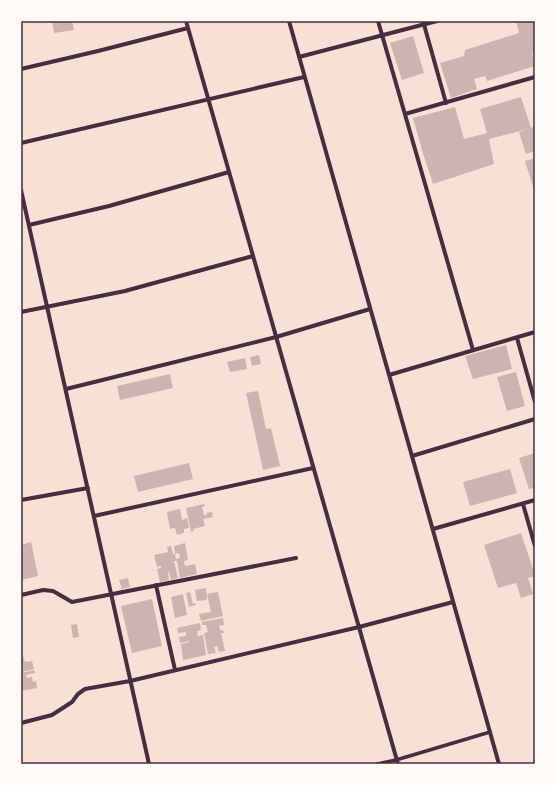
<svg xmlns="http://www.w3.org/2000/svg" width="556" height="785" font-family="'Open Sans',sans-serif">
<rect width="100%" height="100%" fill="#f7e1d7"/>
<path fill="#ccb4b1" d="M 52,21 L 72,21 L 74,30 L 54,33 Z
M 516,21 L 535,21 L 535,52 L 532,53 L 535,66 L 487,81 L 485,76 L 474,79 L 477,89 L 451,98 L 440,63 L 464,56 L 465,50 L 519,33 Z
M 413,36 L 424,73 L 402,80 L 390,43 Z
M 521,97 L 531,128 L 535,126 L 535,151 L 526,154 L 519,132 L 528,129 L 489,139 L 494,164 L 433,184 L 422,150 L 413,118 L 455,107 L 464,139 L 487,133 L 480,109 Z
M 535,158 L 535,193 L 525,161 Z
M 506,345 L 512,369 L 473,379 L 465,356 Z
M 259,355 L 261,364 L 252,366 L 250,357 Z
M 245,358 L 247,369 L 230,372 L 227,362 Z
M 516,372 L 525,406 L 507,411 L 497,377 Z
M 170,374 L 173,388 L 120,400 L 117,386 Z
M 258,391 L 266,429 L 271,428 L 280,466 L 263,470 L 246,393 Z
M 535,453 L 535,488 L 529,489 L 519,458 Z
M 189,463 L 193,479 L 138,492 L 134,476 Z
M 510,469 L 517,493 L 470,506 L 463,482 Z
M 204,504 L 205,506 L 202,507 L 204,515 L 207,515 L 206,513 L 212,512 L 213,517 L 203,519 L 205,526 L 193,529 L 194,531 L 191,532 L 186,508 Z
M 180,509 L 182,520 L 187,518 L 189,528 L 184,529 L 184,533 L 177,535 L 175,528 L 170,529 L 167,512 Z
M 521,533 L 535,575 L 535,576 L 528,578 L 533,594 L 521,598 L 516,583 L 498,588 L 484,545 Z
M 31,542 L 38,576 L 21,580 L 21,545 Z
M 185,543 L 188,560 L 184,561 L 185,566 L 195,564 L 197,574 L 180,578 L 177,561 L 174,561 L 178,578 L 171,580 L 169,572 L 168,572 L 169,580 L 160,582 L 157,569 L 161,568 L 161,566 L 157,567 L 154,555 L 168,552 L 167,547 L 171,546 L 173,554 L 175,554 L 176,559 L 180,558 L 179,553 L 175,554 L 174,546 Z
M 128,578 L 130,587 L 122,589 L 119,580 Z
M 206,588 L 207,600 L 197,601 L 195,590 Z
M 190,592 L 193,604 L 196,603 L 196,605 L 189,607 L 186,593 Z
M 218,592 L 223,616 L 201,621 L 199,614 L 211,612 L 207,594 Z
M 183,594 L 187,615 L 175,618 L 171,597 Z
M 152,599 L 162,646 L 132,653 L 121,606 Z
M 223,618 L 224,625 L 219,626 L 220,630 L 223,630 L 224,633 L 221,633 L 225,651 L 219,652 L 217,646 L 214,647 L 216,653 L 208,654 L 204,633 L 208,632 L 206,625 L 202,625 L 202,622 Z
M 200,623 L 201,630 L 197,631 L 198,636 L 203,635 L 206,655 L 183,660 L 181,644 L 189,642 L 189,641 L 180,643 L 179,637 L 186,636 L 186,632 L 178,633 L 177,628 Z
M 77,624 L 79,637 L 73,638 L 71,625 Z
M 21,649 L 25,662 L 32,661 L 34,669 L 21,672 Z
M 34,670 L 35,673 L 26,675 L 27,678 L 32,677 L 33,682 L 36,681 L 37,688 L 21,691 L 21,673 Z"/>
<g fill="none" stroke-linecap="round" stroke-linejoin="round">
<path stroke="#4a2c40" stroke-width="3.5" d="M 377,764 L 396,760 L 490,732"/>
<path stroke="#4a2c40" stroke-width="4" d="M 186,21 L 398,764
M 289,21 L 499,764
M 378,21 L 473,350
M 423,21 L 446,103
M 299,57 L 437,21
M 21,69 L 98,51 L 188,28
M 405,114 L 535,77
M 21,143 L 304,77
M 21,190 L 149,764
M 29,225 L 109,206 L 229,172
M 21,312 L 125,291 L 253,256
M 517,338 L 535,402
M 389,375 L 535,332
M 66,389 L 276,337 L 370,309
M 412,456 L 535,419
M 21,500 L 88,488
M 523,504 L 535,546
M 94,516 L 313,468
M 433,529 L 535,500
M 156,585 L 175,670
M 21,595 L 43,590 L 53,591 L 72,602 L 296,558
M 21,723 L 52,715 L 72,702 L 78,694 L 85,689 L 130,681 L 359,627 L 453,602"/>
</g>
<rect width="556" height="785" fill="none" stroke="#fffaf5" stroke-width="44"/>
<rect x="22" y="22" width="512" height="741" fill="none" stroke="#4a2c40" stroke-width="1.5"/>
</svg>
